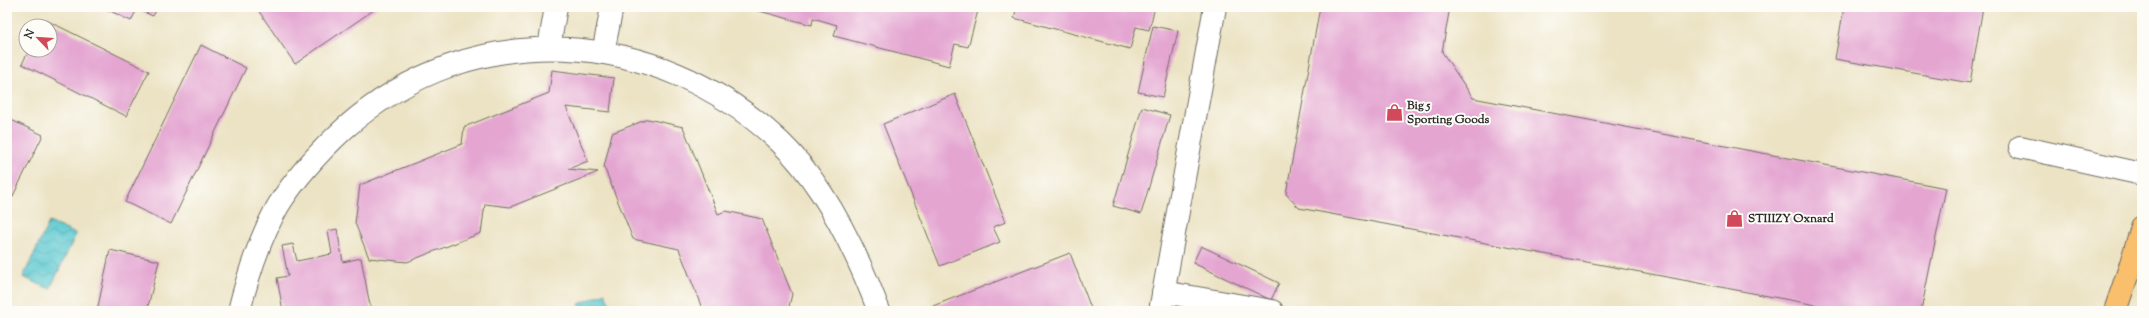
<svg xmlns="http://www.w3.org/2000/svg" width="2149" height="318" font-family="'Sorts Mill Goudy',serif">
<defs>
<pattern id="water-waves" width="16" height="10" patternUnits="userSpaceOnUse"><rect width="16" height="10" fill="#5cc9d1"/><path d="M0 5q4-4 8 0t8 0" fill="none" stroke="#4ca3aa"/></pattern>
</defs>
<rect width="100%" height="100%" fill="#fdfcf7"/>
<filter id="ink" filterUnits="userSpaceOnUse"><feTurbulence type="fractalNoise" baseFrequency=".025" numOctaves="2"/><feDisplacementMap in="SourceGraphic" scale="8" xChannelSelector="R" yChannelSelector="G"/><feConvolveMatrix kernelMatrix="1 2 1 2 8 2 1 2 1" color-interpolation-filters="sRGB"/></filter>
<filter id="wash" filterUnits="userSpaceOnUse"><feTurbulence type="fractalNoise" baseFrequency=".012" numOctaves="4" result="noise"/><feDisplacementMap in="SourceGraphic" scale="16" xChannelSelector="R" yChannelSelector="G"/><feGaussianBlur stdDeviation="0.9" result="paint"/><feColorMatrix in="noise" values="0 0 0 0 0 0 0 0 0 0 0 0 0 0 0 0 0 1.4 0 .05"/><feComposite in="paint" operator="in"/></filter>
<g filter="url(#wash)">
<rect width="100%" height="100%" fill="#ece3c4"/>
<path fill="url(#water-waves)" stroke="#447a7e" d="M 49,222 L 76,234 L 50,289 L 23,277 Z
M 605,293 L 613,311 L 582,311 L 579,304 Z"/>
<g id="blocks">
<path fill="#e4a5d1" d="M 102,7 L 158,7 L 153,16 L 137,9 L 131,21 Z
M 256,7 L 378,7 L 295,64 Z
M 744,7 L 979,7 L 968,47 L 955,44 L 949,66 L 834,36 L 837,25 L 813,18 L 812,25 Z
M 1017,7 L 1155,7 L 1149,30 L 1136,27 L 1130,49 L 1014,18 Z
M 1320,7 L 1450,7 L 1442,52 L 1473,98 L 1946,188 L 1921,311 L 1848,311 L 1299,208 L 1286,194 Z
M 1844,7 L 1983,7 L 1970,83 L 1835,59 Z
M 44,19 L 149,71 L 126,116 L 22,64 L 29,50 L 50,50 L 50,26 L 41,26 Z
M 1153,26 L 1178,31 L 1163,97 L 1138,92 Z
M 201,45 L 246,68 L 171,224 L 125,202 Z
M 552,70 L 614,78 L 610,112 L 566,107 L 588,161 L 568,169 L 598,172 L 510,207 L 485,204 L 481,233 L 407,262 L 369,258 L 355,223 L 360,185 L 462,144 L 464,127 L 549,93 Z
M 955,94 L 1006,222 L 993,227 L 1000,242 L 940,266 L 883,124 Z
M 1142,107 L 1170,115 L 1141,214 L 1113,206 Z
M 7,118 L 43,135 L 7,208 Z
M 648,119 L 683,127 L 718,214 L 726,211 L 762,219 L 792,294 L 788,311 L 703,311 L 679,249 L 633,239 L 604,167 L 612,133 Z
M 337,229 L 343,262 L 361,258 L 371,311 L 283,311 L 277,278 L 288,276 L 282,246 L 293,244 L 297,261 L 332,254 L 328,231 Z
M 1201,246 L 1279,283 L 1271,300 L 1193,263 Z
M 110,250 L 159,261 L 147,311 L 97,311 Z
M 1070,253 L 1092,311 L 926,311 L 925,309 Z"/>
</g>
</g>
<g filter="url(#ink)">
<use href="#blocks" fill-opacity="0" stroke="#6f6b61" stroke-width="1"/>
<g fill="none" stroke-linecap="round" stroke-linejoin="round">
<defs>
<path id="minor" d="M 549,47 L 556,7
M 603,53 L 612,7
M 2020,147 L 2142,174
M 1163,292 L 1272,311
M 239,311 C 248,275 259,239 278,206 C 296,177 320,151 345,128 C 473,14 657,26 780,142 C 825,185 857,253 879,311
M 1160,311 L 1215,7"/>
<path id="major" d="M 2115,311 L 2128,273 L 2142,227"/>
</defs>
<use href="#minor" stroke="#6f6b61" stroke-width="24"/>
<use href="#major" stroke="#6f6b61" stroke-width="24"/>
<use href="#minor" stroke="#fff" stroke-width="22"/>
<use href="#major" stroke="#f9bf6d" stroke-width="22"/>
</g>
</g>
<defs>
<symbol id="shop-bare" viewBox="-9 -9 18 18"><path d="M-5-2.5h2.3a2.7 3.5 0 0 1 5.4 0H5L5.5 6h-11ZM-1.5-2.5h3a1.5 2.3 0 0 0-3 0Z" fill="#d1495b" stroke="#fdfcf7" stroke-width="2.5" paint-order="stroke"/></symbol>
</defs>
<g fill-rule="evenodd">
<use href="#shop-bare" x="1382" y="100" width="25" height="25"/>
<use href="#shop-bare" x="1722" y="206" width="25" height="25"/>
</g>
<g text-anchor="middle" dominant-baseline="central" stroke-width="4" stroke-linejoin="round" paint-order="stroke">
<g font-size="12" font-weight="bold" fill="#2b2b2b" stroke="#fdfcf7" text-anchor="start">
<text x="1407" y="106">Big 5<tspan x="1407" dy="14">Sporting Goods</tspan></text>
<text x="1748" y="219">STIIIZY Oxnard</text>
</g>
</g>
<rect width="2149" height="318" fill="none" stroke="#fdfcf7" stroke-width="24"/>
<g transform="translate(38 38) rotate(295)"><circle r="19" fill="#fdfcf7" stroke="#a9a8a5"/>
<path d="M0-3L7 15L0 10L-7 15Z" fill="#d1495b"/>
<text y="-6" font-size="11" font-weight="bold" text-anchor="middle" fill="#2b2b2b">N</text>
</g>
</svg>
